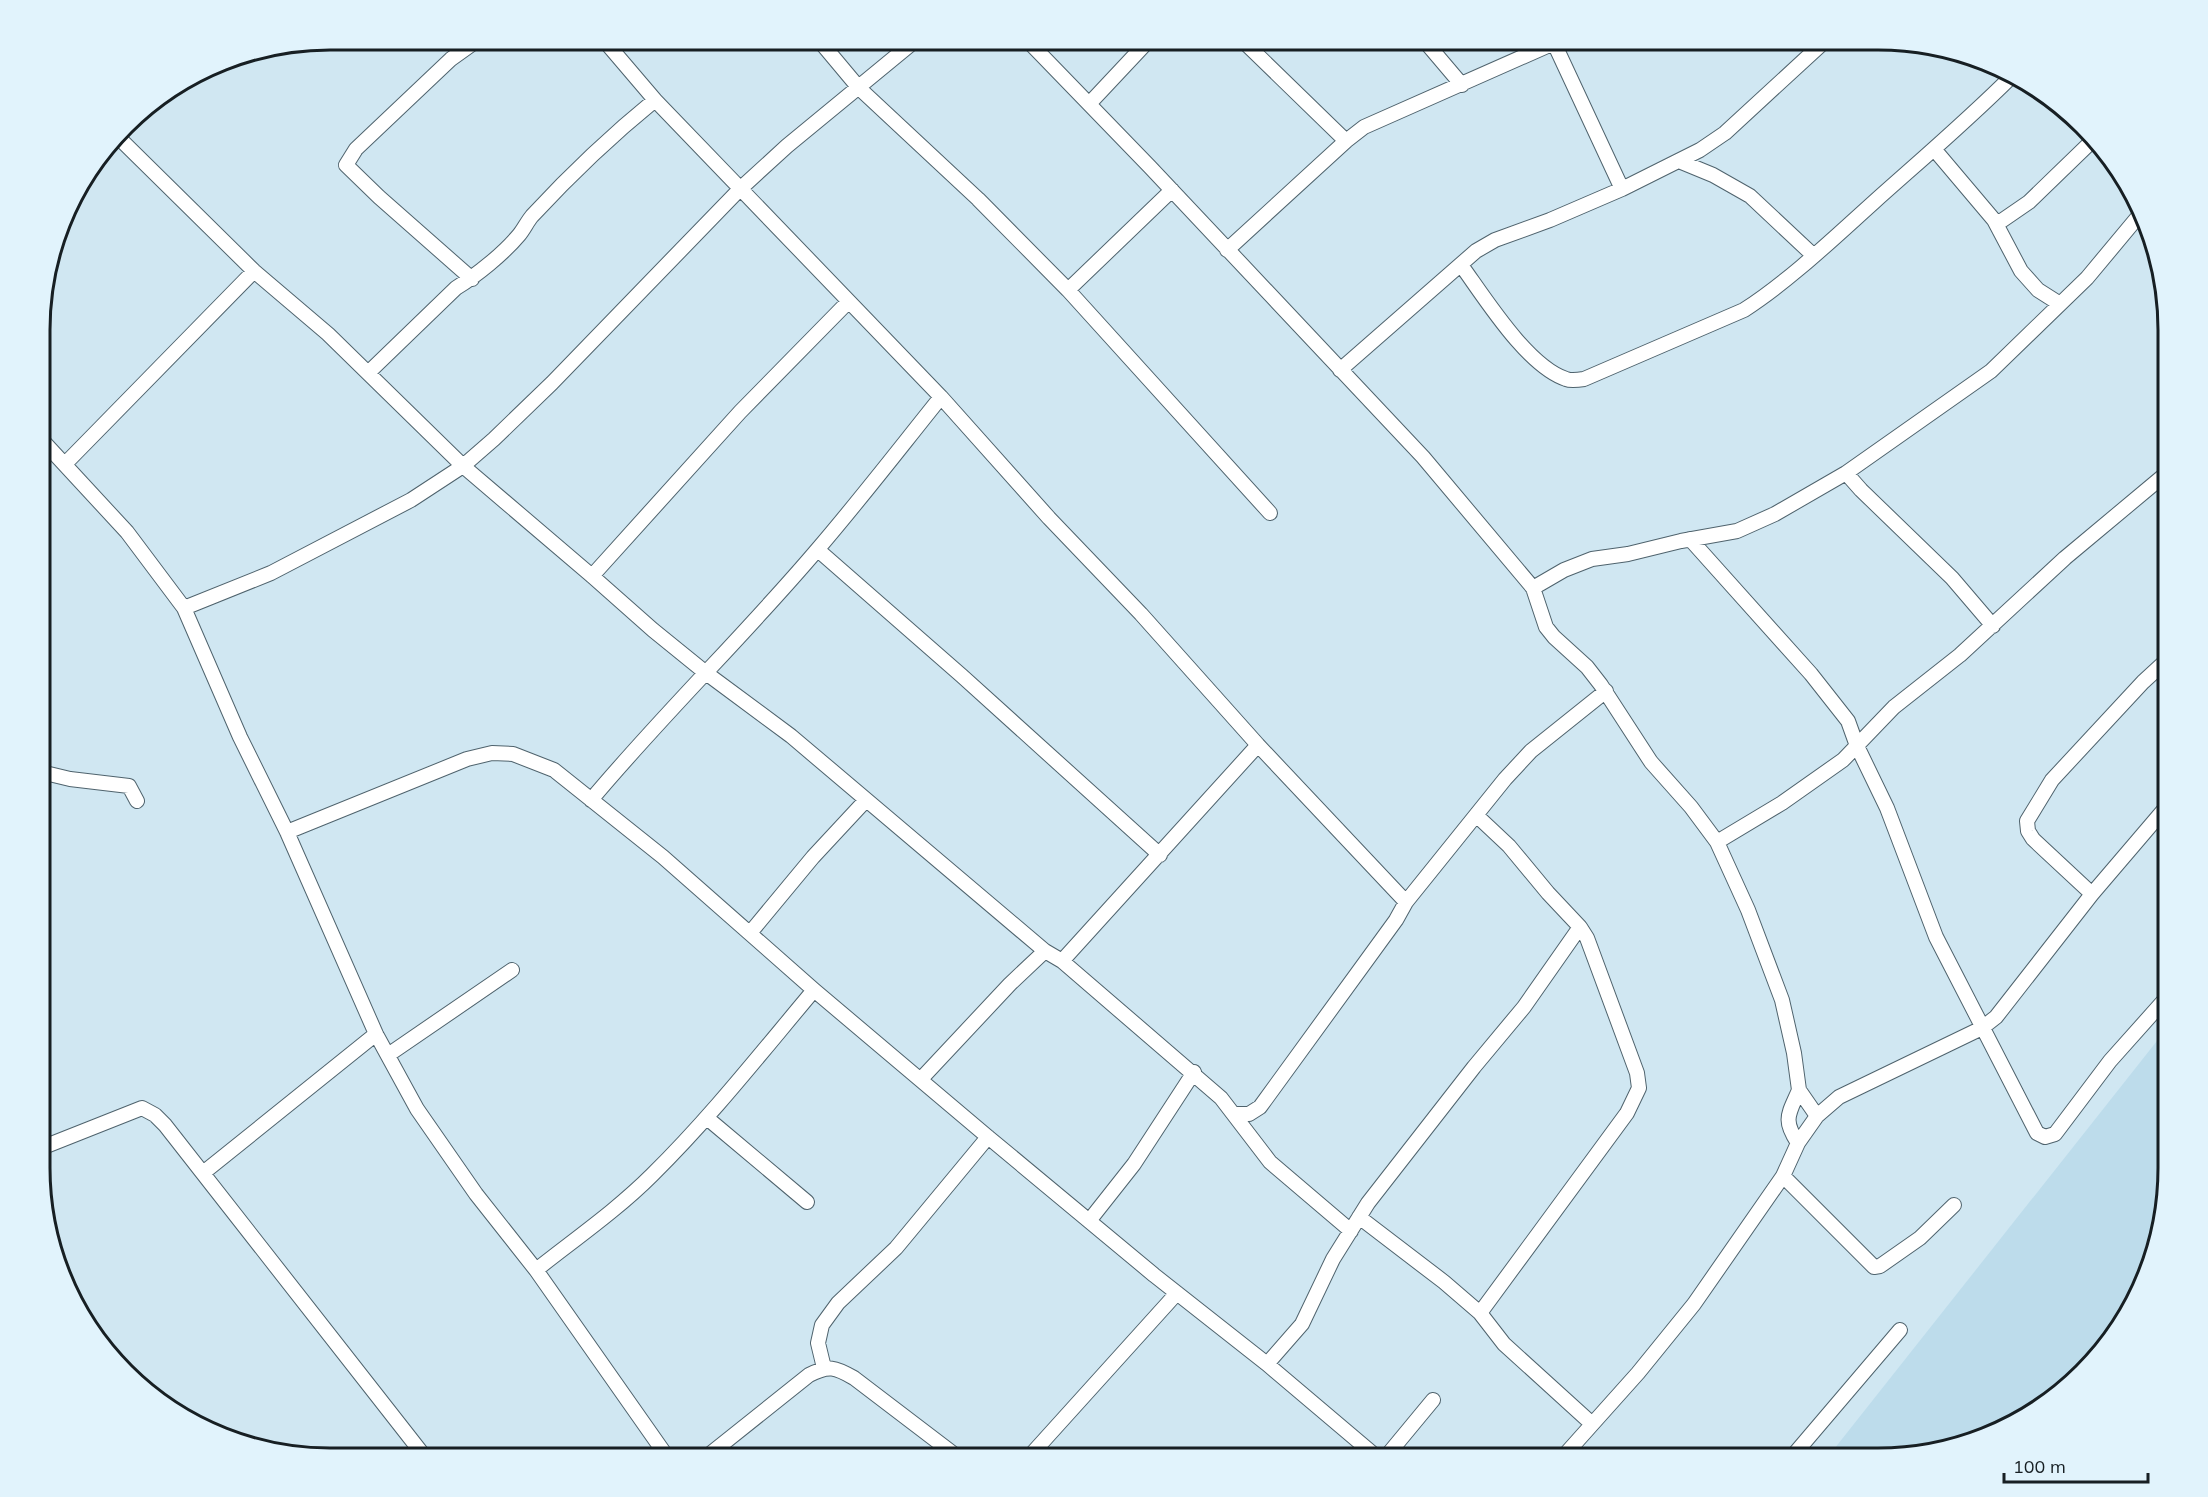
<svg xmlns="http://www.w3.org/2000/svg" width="2208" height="1497" font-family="Mulish,sans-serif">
<rect width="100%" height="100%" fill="#d0e7f2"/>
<path fill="#bddceb" d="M 2168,1027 L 2168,1187 L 2153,1261 L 2109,1344 L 2008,1428 L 1879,1458 L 1827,1458 Z"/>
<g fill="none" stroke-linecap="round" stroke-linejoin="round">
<defs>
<path id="minor" d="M 603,39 L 655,100 L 941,397 L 1049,518 L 1141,614 L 1258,745 L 1406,902
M 818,39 L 859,88 L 978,199 L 1068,290 L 1270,513
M 1026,39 L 1150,167 L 1423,457 L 1533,588 L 1546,627 L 1554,637 L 1587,667 L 1601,685 L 1651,762 L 1691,807 L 1717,842 L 1782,803 L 1843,760 L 1894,707 L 1960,655 L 2065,558 L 2168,472
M 1241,39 L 1346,141
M 1423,39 L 1462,85
M 1554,43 L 1622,189
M 1089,104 L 1150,39
M 118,137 L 254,271 L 328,334 L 463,466 L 592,576 L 653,630 L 706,673 L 791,736 L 1045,951 L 1062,961 L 1221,1098 L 1270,1162 L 1351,1231
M 1934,149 L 1994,220 L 2021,271 L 2038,290 L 2060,304
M 1679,161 L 1713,175 L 1750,196 L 1813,255
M 1997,224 L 2029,202 L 2091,142
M 1227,250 L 1346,141 L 1364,127 L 1563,39
M 1461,265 C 1485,298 1527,366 1566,379 C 1571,381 1578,380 1584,379 L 1744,310 C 1789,281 1834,238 1874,202 C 1921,160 1968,120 2012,76
M 472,279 L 379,197 L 346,165 L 356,149 L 451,59 L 479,39
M 1068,290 L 1172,190
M 1340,370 L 1476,251 L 1495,240 L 1550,220 L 1622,189 L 1700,150 L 1725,133 L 1826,40
M 368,373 L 456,288 C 477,275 503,254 519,235 C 524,229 527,222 532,216 C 570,175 612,135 655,100
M 41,439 L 127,532 L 184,608 L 240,737 L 287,832 L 376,1034 L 417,1109 L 476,1194 L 536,1270 L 668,1458
M 65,464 L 254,271
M 1846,473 L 1861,490 L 1952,578 L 1993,626
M 1690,539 L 1811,674 L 1848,721 L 1857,746 L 1887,808 L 1936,937 L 2037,1133 L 2045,1137 L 2055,1134 L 2110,1061 L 2168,996
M 818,550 L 962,676 L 1160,855
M 592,576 L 740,412 L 848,302
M 1533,588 L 1564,570 L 1592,559 L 1628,554 L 1681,541 L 1737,531 L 1775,514 L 1846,473 L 1991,371 L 2087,278 L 2142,212
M 184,608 L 271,573 L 411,500 L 463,466 L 494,439 L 552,383 L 740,189 L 787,146 L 917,39
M 41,772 L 70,779 L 129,786 L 137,801
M 591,800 C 663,714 744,636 817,550 C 860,500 900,448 941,397
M 287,832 L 467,759 L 492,753 L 513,754 L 554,770 L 663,857 L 814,990 L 988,1137 L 1154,1275 L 1267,1364 L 1378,1458
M 1717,842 L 1748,910 L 1782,1000 L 1794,1053 L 1799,1090 L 1817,1116
M 2092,894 L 2033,839 L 2028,831 L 2027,821 L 2052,780 L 2143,682 L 2168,659
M 750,933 L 813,857 L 866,800
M 1062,961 L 1258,745
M 388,1055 L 512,970
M 921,1079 L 1010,984 L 1045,951
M 1234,1114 L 1249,1114 L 1260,1107 L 1396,920 L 1406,902 L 1505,779 L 1531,751 L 1606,691
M 707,1118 L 807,1202
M 1798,1143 C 1782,1119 1789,1114 1799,1090
M 41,1148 L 142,1108 L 155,1115 L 165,1125 L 425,1457
M 203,1173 L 376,1034
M 1783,1176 L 1874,1267 L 1880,1266 L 1920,1238 L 1954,1205
M 1359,1217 L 1444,1282 L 1480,1313 L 1504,1344 L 1591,1423
M 1089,1221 L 1134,1164 L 1194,1072
M 536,1270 C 575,1239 617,1210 652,1175 C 710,1118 761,1053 814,990
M 1480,1313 L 1627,1113 L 1639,1088 L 1637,1073 L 1587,938 L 1580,927
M 1267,1364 L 1302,1324 L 1333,1259 L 1368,1203 L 1474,1067 L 1524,1007 L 1580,927 L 1548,893 L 1509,846 L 1476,815
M 824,1368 L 818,1343 L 822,1325 L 838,1303 L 896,1248 L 988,1137
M 705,1458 L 809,1375 C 829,1365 835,1367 854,1378 L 959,1458
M 1028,1458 L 1177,1293
M 1385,1458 L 1433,1400
M 1562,1458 L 1638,1373 L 1694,1304 L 1783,1176 L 1798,1143 L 1817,1116 L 1839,1097 L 1982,1028 L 1996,1017 L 2092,894 L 2168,805
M 1791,1458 L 1900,1330"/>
</defs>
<use href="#minor" stroke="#4f636d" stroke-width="16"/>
<use href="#minor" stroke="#fff" stroke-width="14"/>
</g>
<path d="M0 0H2208V1497H0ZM330 50H1878A280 280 0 0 1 2158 330V1168A280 280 0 0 1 1878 1448H330A280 280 0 0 1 50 1168V330A280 280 0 0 1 330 50Z" fill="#e1f3fc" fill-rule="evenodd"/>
<path fill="none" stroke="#171f23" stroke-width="3" d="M330 50H1878A280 280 0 0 1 2158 330V1168A280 280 0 0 1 1878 1448H330A280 280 0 0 1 50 1168V330A280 280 0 0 1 330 50Z"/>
<path d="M2004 1473v9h144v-9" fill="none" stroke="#171f23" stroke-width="3"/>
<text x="2013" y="1473" font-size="18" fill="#171f23" stroke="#e1f3fc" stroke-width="4.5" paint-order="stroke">100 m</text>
</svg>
